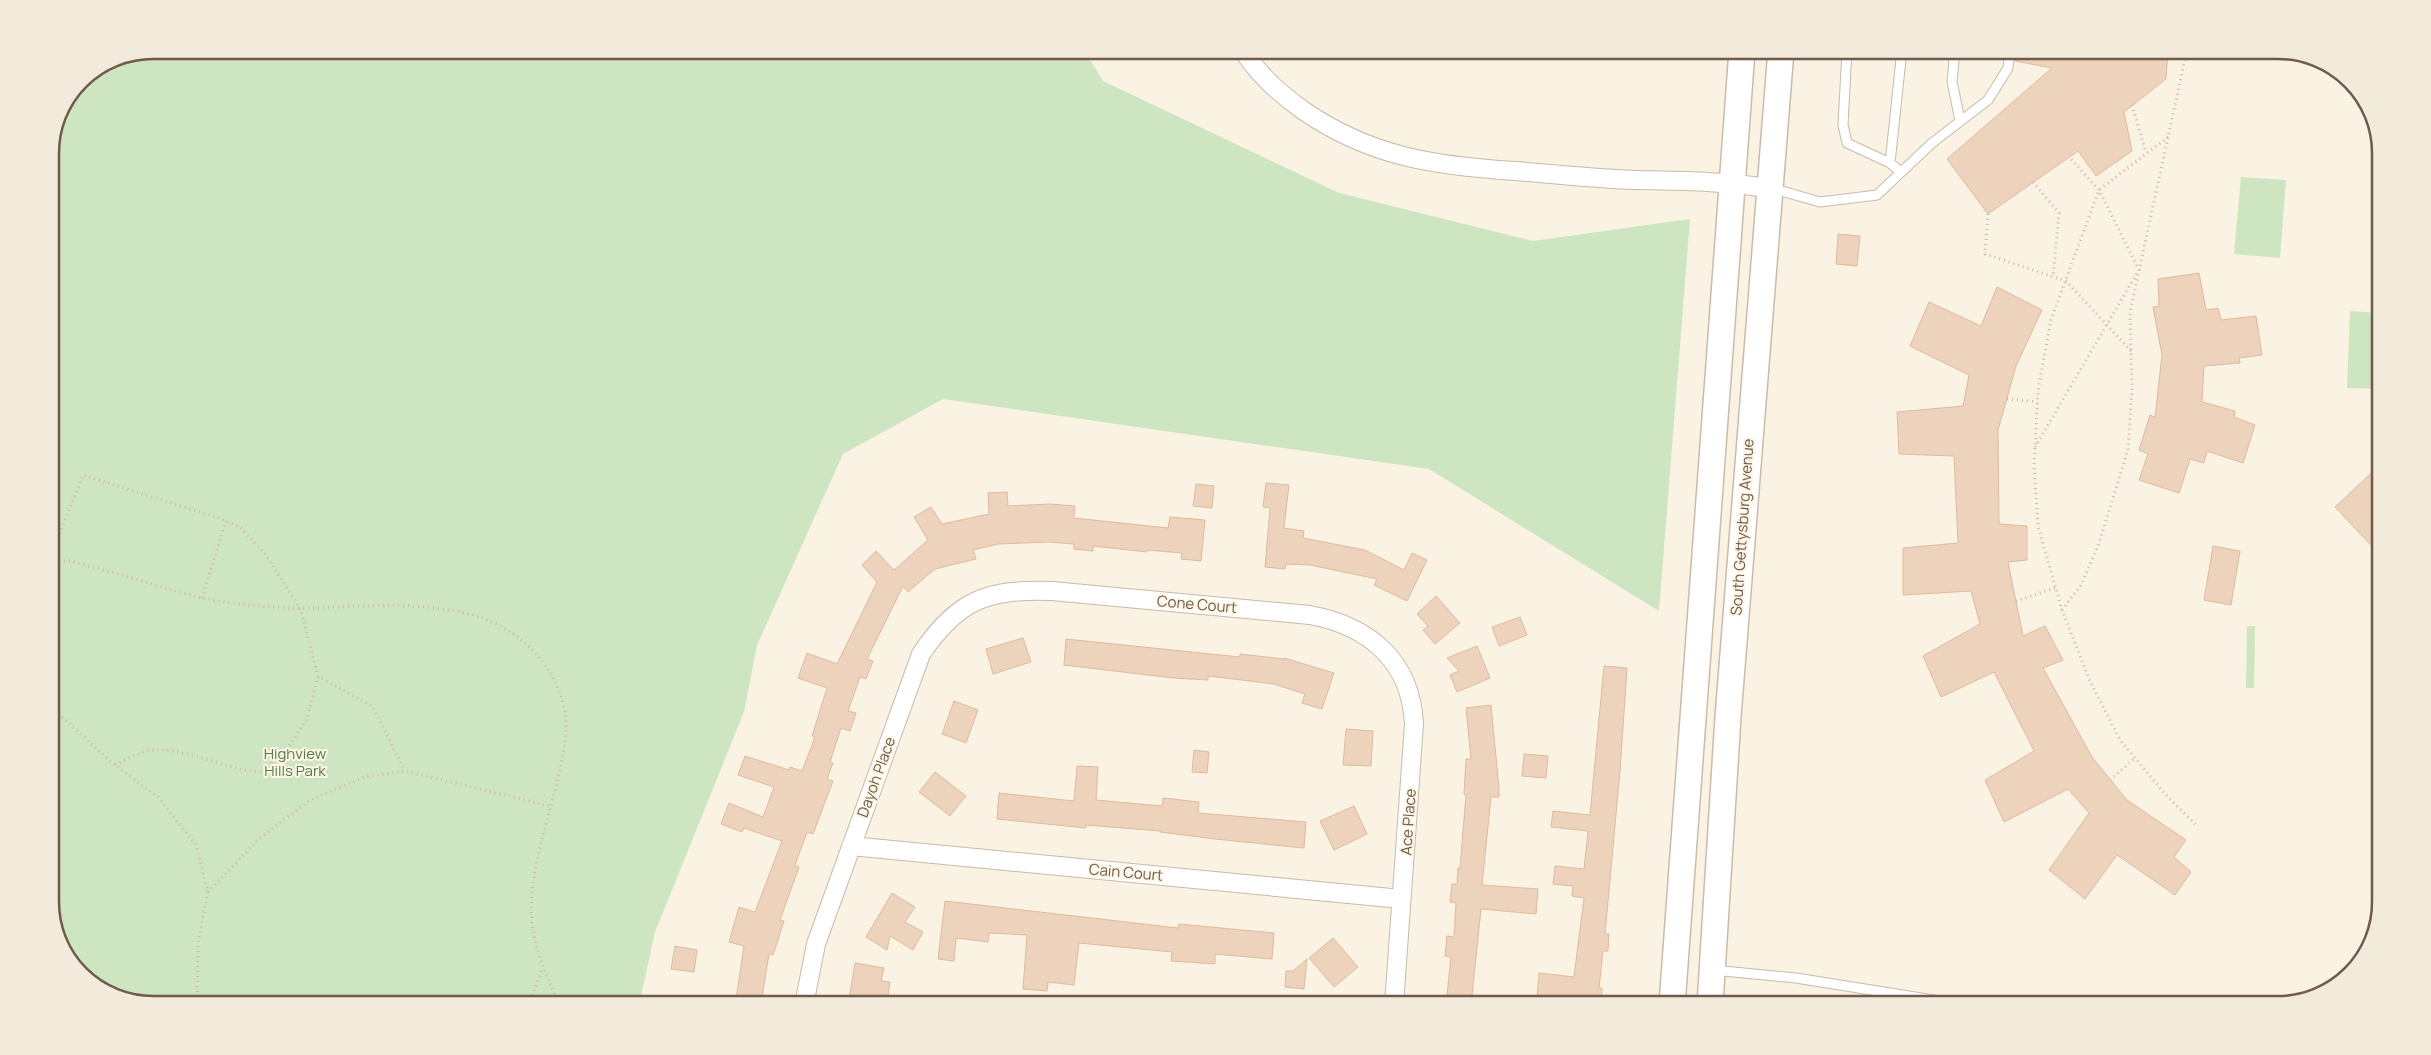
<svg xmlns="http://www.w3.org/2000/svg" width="2431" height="1055" font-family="Manrope,sans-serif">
<rect width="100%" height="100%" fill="#faf2e2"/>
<path fill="#cee5c2" d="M 153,50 L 1084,50 L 1103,81 L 1339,193 L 1533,241 L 1690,219 L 1659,611 L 1429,469 L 943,399 L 843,454 L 757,645 L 744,712 L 655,932 L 639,1005 L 153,1005 L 114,997 L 71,965 L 50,909 L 50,146 L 58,113 L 80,80 L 114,58 Z
M 2241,177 L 2286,180 L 2280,258 L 2234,254 Z
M 2350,311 L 2381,313 L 2381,389 L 2347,388 Z
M 2247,626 L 2255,626 L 2254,688 L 2246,688 Z"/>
<path fill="#edd3bc" stroke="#debb9e" d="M 2016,50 L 2168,50 L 2166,79 L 2124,112 L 2132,151 L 2096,176 L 2078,151 L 1988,214 L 1947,159 L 2052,68 L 2015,61 Z
M 1838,234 L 1860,236 L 1857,266 L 1836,264 Z
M 2199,273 L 2206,310 L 2218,308 L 2221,320 L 2256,316 L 2262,355 L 2239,358 L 2240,363 L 2204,366 L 2202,402 L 2235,411 L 2234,417 L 2255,425 L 2243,463 L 2207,451 L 2204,463 L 2190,459 L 2179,493 L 2139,480 L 2148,454 L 2139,450 L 2150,415 L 2155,417 L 2162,355 L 2153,307 L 2159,306 L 2158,279 Z
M 1997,287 L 2042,310 L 2016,366 L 1998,430 L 1999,524 L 2027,526 L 2027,560 L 2008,562 L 2023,636 L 2045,626 L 2063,660 L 2043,668 L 2092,757 L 2127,800 L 2186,840 L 2174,857 L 2191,872 L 2175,895 L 2117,855 L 2085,899 L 2049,870 L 2089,813 L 2068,789 L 2004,822 L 1985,780 L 2034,751 L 1994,672 L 1941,697 L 1923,656 L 1980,624 L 1971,591 L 1903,595 L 1903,548 L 1958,543 L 1954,456 L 1899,454 L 1897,412 L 1963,406 L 1969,375 L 1910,346 L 1929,302 L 1981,326 Z
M 2381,464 L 2381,556 L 2335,507 Z
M 1266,483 L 1289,485 L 1284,528 L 1304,531 L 1303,538 L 1365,550 L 1404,570 L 1412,553 L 1427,560 L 1407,601 L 1374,585 L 1377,579 L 1310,565 L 1286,564 L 1285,569 L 1265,567 L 1270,508 L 1263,507 Z
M 1196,484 L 1214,486 L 1212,508 L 1193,506 Z
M 1007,492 L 1008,506 L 1050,504 L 1075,506 L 1074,518 L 1168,528 L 1170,517 L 1205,520 L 1201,561 L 1181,559 L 1182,553 L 1147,550 L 1147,552 L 1093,546 L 1093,551 L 1074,549 L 1074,544 L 1050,542 L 998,544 L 973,550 L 976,559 L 935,569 L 908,592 L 903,586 L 867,659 L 873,661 L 866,679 L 860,677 L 848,711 L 856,713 L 850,731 L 841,728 L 830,762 L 833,763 L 827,779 L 833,781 L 813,834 L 807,832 L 795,865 L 799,867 L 780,920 L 784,921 L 773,955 L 769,954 L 761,1003 L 736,999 L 744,946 L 729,942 L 739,907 L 755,912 L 782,841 L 744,828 L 742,832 L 721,824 L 729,803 L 763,817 L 774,787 L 738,775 L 745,756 L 789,770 L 790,767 L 802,771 L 815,737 L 812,736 L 827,688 L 798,678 L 807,653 L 837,664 L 877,582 L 862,565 L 876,551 L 894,570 L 928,540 L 914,517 L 931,507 L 942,524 L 989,514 L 988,493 Z
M 2213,546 L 2240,551 L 2231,605 L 2204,600 Z
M 1436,596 L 1460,623 L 1435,644 L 1423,630 L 1428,626 L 1417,614 Z
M 1520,617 L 1527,635 L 1499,646 L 1492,627 Z
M 1023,638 L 1031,662 L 993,674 L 986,649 Z
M 1066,639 L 1240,657 L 1240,654 L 1284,659 L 1284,658 L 1334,673 L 1322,709 L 1302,703 L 1305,694 L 1274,684 L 1208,676 L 1208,680 L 1173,678 L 1064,665 Z
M 1477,646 L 1490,678 L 1457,692 L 1450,675 L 1459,671 L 1447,658 Z
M 1604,666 L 1627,668 L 1620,771 L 1605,934 L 1609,934 L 1608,951 L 1603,951 L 1599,988 L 1602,988 L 1601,1005 L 1572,1005 L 1573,1000 L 1537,997 L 1539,973 L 1574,977 L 1584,898 L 1572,896 L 1573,886 L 1553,884 L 1555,866 L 1584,869 L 1588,831 L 1551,827 L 1553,811 L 1590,815 Z
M 954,701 L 978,710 L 966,743 L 942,734 Z
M 1491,705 L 1499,788 L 1499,797 L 1491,797 L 1482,885 L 1538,889 L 1536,914 L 1481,909 L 1471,1005 L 1446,1005 L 1451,957 L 1445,956 L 1447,936 L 1454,937 L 1456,903 L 1450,902 L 1452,884 L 1457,884 L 1458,868 L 1460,868 L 1466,795 L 1464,794 L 1466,759 L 1471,759 L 1466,708 Z
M 1346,729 L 1373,731 L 1371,766 L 1343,765 Z
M 1194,750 L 1209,752 L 1207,773 L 1192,772 Z
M 1524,754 L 1548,756 L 1546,778 L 1522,776 Z
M 1077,766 L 1098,767 L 1096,800 L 1162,806 L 1163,798 L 1199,802 L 1198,813 L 1306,822 L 1304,848 L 1215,839 L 1160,832 L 1160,831 L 1086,825 L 1086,828 L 997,819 L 999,793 L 1074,801 Z
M 935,772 L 966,796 L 950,816 L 919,792 Z
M 1354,806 L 1367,834 L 1334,850 L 1320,821 Z
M 892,893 L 915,907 L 905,922 L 923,932 L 913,950 L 890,936 L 887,950 L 866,937 Z
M 945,901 L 1178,928 L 1179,924 L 1274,933 L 1272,959 L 1215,954 L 1215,964 L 1171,961 L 1172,952 L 1079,943 L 1074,985 L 1048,982 L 1047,991 L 1023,989 L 1027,935 L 989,933 L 988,942 L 956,938 L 954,961 L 938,959 Z
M 1333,938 L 1358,967 L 1334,987 L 1309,958 Z
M 675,946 L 697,950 L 694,972 L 671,969 Z
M 1307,959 L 1304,989 L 1285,987 L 1286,971 L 1293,971 Z
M 855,963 L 884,968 L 881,981 L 890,982 L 887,1004 L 874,1002 L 874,1005 L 848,1005 Z"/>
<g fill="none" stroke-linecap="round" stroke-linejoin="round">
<defs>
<path id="service" d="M 1847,50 L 1843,125 L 1847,143 L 1890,163 L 1901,172
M 1955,50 L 1952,81 L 1960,121
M 1890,163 L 1902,50
M 1771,188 L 1820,202 L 1877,195 L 1932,143 L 1988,100 L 2008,68 L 2010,50
M 1713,970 L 1796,978 L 1965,1005"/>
<path id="minor" d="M 1243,50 C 1258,75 1280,94 1304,111 C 1371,157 1436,166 1515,171 C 1556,174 1596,179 1636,180 C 1681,181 1724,181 1768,188
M 851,846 L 1401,899
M 804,1005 L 816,944 L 921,654 C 958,599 988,589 1052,591 L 1310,615 C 1369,626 1411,661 1414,724 L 1394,1005"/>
<path id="secondary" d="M 1672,1005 L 1742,50
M 1710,1005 L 1728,717 L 1781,50"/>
</defs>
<use href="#service" stroke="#c9baaa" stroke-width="11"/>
<use href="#minor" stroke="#c9baaa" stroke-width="20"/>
<use href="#secondary" stroke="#ccbba8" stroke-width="28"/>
<path stroke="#d1b6a0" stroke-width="3" stroke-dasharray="1 4" stroke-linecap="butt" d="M 2132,105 L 2146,153
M 2168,137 L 2099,190 L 2051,320 L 2038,391 L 2034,466 L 2038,526 L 2062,610 L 2089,679 L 2120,740 L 2166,795 L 2197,826
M 2033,182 L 2059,213 L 2053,277
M 1988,214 L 1985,254 L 2066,281 L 2131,351
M 2007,399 L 2037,402
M 2035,447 L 2139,270 L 2099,190 L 2069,157
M 50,557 L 83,475 L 222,519 L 241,528 L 266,555 L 301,610 L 318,676 L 373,707 L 405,771
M 50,566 C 54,564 58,562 62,561 C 69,559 81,564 88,566 C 126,575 164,589 202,598 C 225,603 249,605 272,607 C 325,612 380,600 434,608 C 450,610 470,613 485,619 C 534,638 573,687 565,742 C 558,793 537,841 532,892 C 528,936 542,967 560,1005
M 202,598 L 226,521
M 2016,601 L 2055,588
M 2062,610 L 2081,585 L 2098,546 L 2128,450 L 2132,388 L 2130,312 L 2187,50
M 50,695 L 61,716 L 110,761 L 158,797 L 196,845 L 208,892 L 198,943 L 197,1005
M 115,764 C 127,760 143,750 155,750 C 192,749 225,770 261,772 L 290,745 L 307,719 L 318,676
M 2110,780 L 2135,758
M 208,892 L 260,838 L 310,800 L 364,777 L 405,771 L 550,806
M 529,1005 L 542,968"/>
<use href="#service" stroke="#fff" stroke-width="9"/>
<use href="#minor" stroke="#fff" stroke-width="18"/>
<use href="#secondary" stroke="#fff" stroke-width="25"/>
</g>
<g text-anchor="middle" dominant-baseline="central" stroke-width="4" stroke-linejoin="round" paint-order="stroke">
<g font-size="15" fill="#6f5a4b" stroke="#fdf6e7">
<text transform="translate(1742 527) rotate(-86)">South Gettysburg Avenue</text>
<text transform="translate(1197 604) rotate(5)">Cone Court</text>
<text transform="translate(876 777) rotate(-70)">Dayoh Place</text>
<text transform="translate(1408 822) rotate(-86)">Ace Place</text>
<text transform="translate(1126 872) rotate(5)">Cain Court</text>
</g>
<g font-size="15" fill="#537a47" stroke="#fdf6e7">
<text x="295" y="753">Highview<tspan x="295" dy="17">Hills Park</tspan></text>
</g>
</g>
<path d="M0 0H2431V1055H0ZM153 59H2278A94 94 0 0 1 2372 153V902A94 94 0 0 1 2278 996H153A94 94 0 0 1 59 902V153A94 94 0 0 1 153 59Z" fill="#f2eadb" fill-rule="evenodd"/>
<path fill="none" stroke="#6f5a4b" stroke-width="2.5" d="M153 59H2278A94 94 0 0 1 2372 153V902A94 94 0 0 1 2278 996H153A94 94 0 0 1 59 902V153A94 94 0 0 1 153 59Z"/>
</svg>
